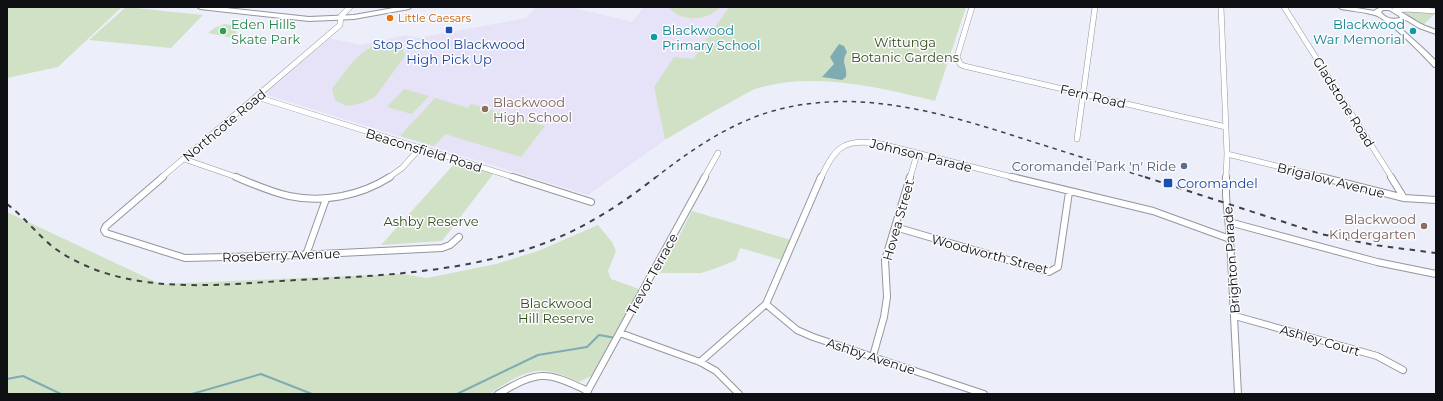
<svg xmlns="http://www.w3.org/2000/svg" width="1443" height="401" font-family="Montserrat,sans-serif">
<rect width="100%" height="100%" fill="#eceff9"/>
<path fill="#e6e2f8" d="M 536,7 L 571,7 L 632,22 L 644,7 L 729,7 L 693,59 L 654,87 L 665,140 L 588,195 L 264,94 L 330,38 L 360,45 L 406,35 L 417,38 L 526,18 Z"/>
<path fill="#d1e1c5" d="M 7,7 L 122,7 L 58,67 L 7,78 Z
M 126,7 L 203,15 L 171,48 L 89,40 Z
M 668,7 L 721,7 C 707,21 682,23 668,7 Z
M 729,7 L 966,7 L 935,101 C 877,87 816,72 758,88 C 749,91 739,98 731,102 C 708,114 687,127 665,140 L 654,87 L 674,57 L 693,59 Z
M 1402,11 L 1436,13 L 1423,25 L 1409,17 Z
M 225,24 L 236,26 L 237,34 L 233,38 L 208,33 L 214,28 Z
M 381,43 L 396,44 L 402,47 L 405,56 L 375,97 L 362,103 L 353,105 L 346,106 L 335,100 L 332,90 L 334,86 C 348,69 359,49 381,43 Z
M 404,89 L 429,96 L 412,114 L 387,107 Z
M 435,98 L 468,108 L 471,104 L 545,126 L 521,157 L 445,134 L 434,146 L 400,136 Z
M 456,162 L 494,173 L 442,241 L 381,245 Z
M 692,211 L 791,240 L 782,260 L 740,248 L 736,260 L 717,268 L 701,273 L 660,273 Z
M 7,212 L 160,284 L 402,274 L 427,278 L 496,264 L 538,251 L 598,225 L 612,242 L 616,251 L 608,271 L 611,279 L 639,289 L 593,375 L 579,382 C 567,377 551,369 537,371 C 520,373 503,385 489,394 L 7,394 Z"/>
<path fill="#7fabb2" d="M 839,44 L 844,46 L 847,52 C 840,64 848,65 846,77 L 842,80 L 822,77 L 834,64 L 830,57 Z"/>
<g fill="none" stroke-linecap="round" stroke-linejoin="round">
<path stroke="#7fabb2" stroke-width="2" d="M 7,379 L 23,376 L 61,394
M 192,394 L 261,374 L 312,394
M 457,394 L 538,355 L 587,347 L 599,335 L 616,338"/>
<defs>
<path id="street-far1" d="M 972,7 L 957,57 L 960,64 L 964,66 L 1226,127
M 1221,7 L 1227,154 L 1226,178
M 1284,7 L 1392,178
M 1395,10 L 1407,9 L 1436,11
M 257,97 L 516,178
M 1077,139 L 1095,7
M 1227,154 L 1326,178
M 184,159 L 239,178
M 161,178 L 340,25 L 341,16 L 350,7
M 388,178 L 402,168 L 420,148
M 704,178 L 718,153
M 821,178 C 835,146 845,138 881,144 L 1016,178
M 910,178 L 917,154"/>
<path id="street" d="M 163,177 L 106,226 L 104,230 L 106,233 L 185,258 L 300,255 L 442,248 L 450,245 L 459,237
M 236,177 C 253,184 271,192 289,196 C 323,203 360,196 390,177
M 513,177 L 591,202
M 1012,177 L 1153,211 L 1230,239
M 1226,177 L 1226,196 L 1230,239 L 1238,394
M 1321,177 L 1404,198 L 1436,200
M 1391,177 L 1404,198
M 1229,222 L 1377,262 L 1436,274
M 895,227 L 1049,272 L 1058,267 L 1069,192
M 306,255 L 326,199
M 766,304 L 797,330 L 813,337 L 984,394
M 1235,316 L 1377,356 L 1403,370
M 620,333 L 700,362 L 716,371 L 739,394
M 873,356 L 884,317 L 887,297 L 885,260 L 910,177
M 700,362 L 766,304 L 821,177
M 498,394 C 540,370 545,371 588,391
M 586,394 L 705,177"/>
<path id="secondary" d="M 197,7 L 217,7 L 309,17 L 354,15 L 399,7 L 412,7 L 409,9 L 354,19 L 309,21 L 200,9 Z
M 1338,7 L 1351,7 L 1374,11 C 1386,0 1404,14 1416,21 C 1422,25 1429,27 1436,30 L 1436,34 L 1419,28 L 1406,20 L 1395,23 L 1426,51 L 1436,61 L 1436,67 L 1434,67 C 1422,54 1389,20 1375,15 C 1364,12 1352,11 1341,9 ZM 1383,10 L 1389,10 L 1399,16 L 1400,18 C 1392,20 1385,18 1381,12 Z"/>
</defs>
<use href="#street-far1" stroke="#93969f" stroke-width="6"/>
<use href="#street" stroke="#93969f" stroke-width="8"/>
<use href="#secondary" stroke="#93969f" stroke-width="2"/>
<use href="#street-far1" stroke="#fff" stroke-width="5"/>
<use href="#street" stroke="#fff" stroke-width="6"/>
<use href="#secondary" fill="#fff" fill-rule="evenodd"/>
<path stroke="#3f4046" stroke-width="1.5" stroke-dasharray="4.5 4.5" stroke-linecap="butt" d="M 655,178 C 688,152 723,128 763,114 C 851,85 940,112 1024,139 C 1065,152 1106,165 1148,178"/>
<path stroke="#3f4046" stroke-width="2" stroke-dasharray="5.5 5.5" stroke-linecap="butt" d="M 1145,177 L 1321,234 L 1374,245 L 1436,253
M 7,204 C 24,217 37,234 53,247 C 66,257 81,264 96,270 C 161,293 229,284 297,280 C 375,276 453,273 528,249 C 575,234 617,208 656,177"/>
</g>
<circle fill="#e8710a" stroke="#fcfcfe" stroke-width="1.5" cx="390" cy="18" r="4"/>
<g fill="#1a4fb4" stroke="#fcfcfe" stroke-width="1.5">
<rect x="445" y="26" width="8" height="8" rx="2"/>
<rect x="1163" y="178" width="10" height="10" rx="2"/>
</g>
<circle fill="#2e9e5b" stroke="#fcfcfe" stroke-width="1.5" cx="223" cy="31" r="4"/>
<g fill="#0f9aa8" stroke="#fcfcfe" stroke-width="1.5">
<circle cx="1413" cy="31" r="4"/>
<circle cx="654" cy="37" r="4"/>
</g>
<g fill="#8d6e63" stroke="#fcfcfe" stroke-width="1.5">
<circle cx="485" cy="109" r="4"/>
<circle cx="1424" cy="226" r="4"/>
</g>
<circle fill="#5c6f8a" stroke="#fcfcfe" stroke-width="1.5" cx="1184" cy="166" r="4"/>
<g text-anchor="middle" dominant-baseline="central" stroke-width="3" stroke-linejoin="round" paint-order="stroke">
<g font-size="11" fill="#c56008" stroke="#fcfcfe" text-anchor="start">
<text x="398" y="18">Little Caesars</text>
</g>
<g font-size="13" fill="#27864d" stroke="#fcfcfe" text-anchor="start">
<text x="231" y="24">Eden Hills<tspan x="231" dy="15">Skate Park</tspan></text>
</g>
<g font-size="13" fill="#0d838f" stroke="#fcfcfe" text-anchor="end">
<text x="1405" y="24">Blackwood<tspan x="1405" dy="15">War Memorial</tspan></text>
<text x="662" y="30" text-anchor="start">Blackwood<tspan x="662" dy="15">Primary School</tspan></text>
</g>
<g font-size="13" fill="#354d1d" stroke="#fcfcfe">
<text x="905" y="42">Wittunga<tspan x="905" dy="15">Botanic Gardens</tspan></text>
<text x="431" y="221">Ashby Reserve</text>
<text x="556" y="303">Blackwood<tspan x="556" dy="15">Hill Reserve</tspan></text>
</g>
<g font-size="13" fill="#164399" stroke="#fcfcfe">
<text x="449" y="44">Stop School Blackwood<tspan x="449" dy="15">High Pick Up</tspan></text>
<text x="1177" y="183" text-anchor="start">Coromandel</text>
</g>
<g font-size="13" fill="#0e0f13" stroke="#fcfcfe">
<text transform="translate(1093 96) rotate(13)">Fern Road</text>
<text transform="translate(1344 102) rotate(58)">Gladstone Road</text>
<text transform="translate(224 125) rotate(-40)">Northcote Road</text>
<text transform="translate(424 150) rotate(17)">Beaconsfield Road</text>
<text transform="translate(921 155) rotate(14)">Johnson Parade</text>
<text transform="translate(1331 180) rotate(14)">Brigalow Avenue</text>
<text transform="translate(898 220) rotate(-74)">Hovea Street</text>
<text transform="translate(990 254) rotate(15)">Woodworth Street</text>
<text transform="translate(281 255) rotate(-2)">Roseberry Avenue</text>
<text transform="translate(1231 260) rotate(-94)">Brighton Parade</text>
<text transform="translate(652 274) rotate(-61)">Trevor Terrace</text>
<text transform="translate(1320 340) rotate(16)">Ashley Court</text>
<text transform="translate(871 356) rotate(18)">Ashby Avenue</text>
</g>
<g font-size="13" fill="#785e54" stroke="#fcfcfe" text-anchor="start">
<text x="493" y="102">Blackwood<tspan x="493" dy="15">High School</tspan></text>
<text x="1416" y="219" text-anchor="end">Blackwood<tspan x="1416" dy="15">Kindergarten</tspan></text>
</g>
<g font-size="13" fill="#4e5e75" stroke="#fcfcfe" text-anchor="end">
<text x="1176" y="166">Coromandel Park 'n' Ride</text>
</g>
</g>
<rect width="1443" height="401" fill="none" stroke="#0e0f13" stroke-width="16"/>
</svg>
